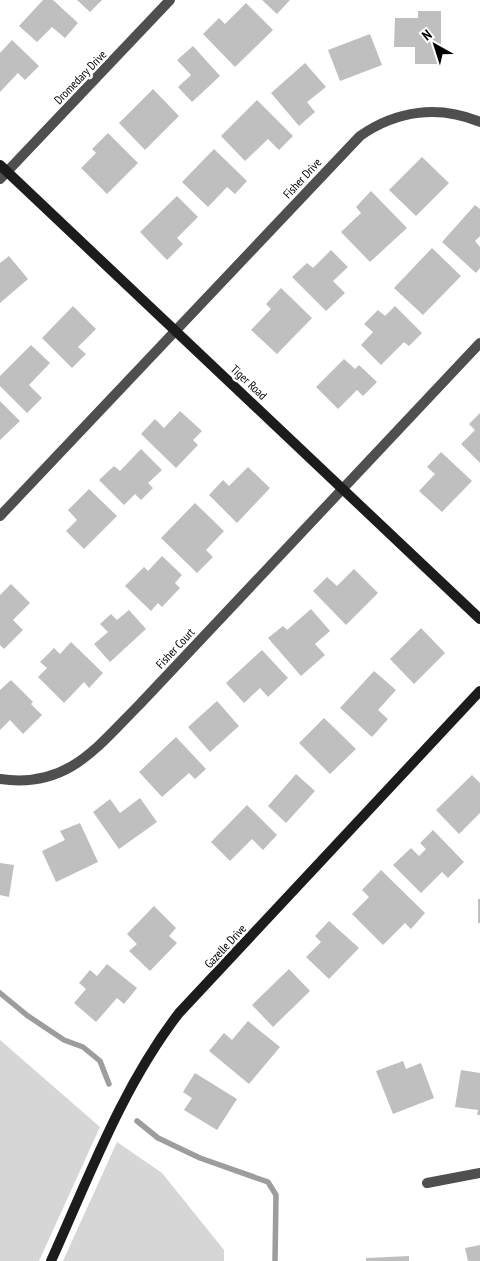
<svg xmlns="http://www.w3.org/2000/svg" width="480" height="1261" font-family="'PT Sans Narrow',sans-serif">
<rect width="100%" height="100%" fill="#fff"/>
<path fill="#d6d6d6" d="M 0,1040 L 100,1127 L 39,1261 L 0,1261 Z
M 117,1142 L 162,1173 L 224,1250 L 224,1261 L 63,1261 Z"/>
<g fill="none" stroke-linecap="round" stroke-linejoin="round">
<path stroke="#9d9d9d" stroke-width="5.5" d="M 0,993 L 28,1016 L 64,1040 L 83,1047 L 100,1061 L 109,1084
M 137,1121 L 158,1138 L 200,1158 L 268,1182 L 276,1195 L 275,1261"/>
</g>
<path fill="#bfbfbf" d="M 43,0 L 53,0 L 78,23 L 65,38 L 52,27 L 37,42 L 19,26 Z
M 77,0 L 102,0 L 90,12 Z
M 262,0 L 290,0 L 277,14 Z
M 246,3 L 273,30 L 235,67 L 203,34 L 219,18 L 225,24 Z
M 418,11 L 441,11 L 441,64 L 415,64 L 415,47 L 394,47 L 395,18 L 418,18 Z
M 370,34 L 382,65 L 340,81 L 328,50 Z
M 12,40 L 39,66 L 25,80 L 18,73 L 0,92 L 0,53 Z
M 193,46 L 220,76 L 192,102 L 178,87 L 191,75 L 177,60 Z
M 305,63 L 326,87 L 307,102 L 315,112 L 299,126 L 271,93 Z
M 153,89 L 179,116 L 145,150 L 119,123 Z
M 257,100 L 293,136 L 279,150 L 268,139 L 245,161 L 221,136 Z
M 108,133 L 138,163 L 107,194 L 81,168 L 96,153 L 92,149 Z
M 214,149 L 247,181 L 235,194 L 227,187 L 208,207 L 182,182 Z
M 422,157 L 449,183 L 416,216 L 389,190 Z
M 371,191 L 407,228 L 370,262 L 341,232 L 361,213 L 356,207 Z
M 177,196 L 198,217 L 177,238 L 183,244 L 167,260 L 140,232 Z
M 475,205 L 480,209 L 480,236 L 475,241 L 480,247 L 480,268 L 476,273 L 442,242 Z
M 432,248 L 461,276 L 423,315 L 394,288 Z
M 331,250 L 348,267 L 333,281 L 345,293 L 326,311 L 292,277 L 307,263 L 313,268 Z
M 9,256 L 28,279 L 0,303 L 0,263 Z
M 281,288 L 312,318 L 277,354 L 251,330 L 271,309 L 266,304 Z
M 73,306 L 96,329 L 78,347 L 86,354 L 72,368 L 42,338 Z
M 395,306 L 422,333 L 409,346 L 404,342 L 381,365 L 361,345 L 373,332 L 364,324 L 378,310 L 385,316 Z
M 31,345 L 50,363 L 29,385 L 42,398 L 27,413 L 0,386 L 0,376 Z
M 344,359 L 355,369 L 359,365 L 377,382 L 363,396 L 357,390 L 338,409 L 316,387 Z
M 0,401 L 20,421 L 0,440 Z
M 180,411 L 202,431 L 193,440 L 198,445 L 176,468 L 141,434 L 155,419 L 164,428 Z
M 480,413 L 480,463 L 461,444 L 475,430 L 469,424 Z
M 141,449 L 162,470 L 148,483 L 153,488 L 141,500 L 135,494 L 124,505 L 99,480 L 114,466 L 120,471 Z
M 441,452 L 472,481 L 442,512 L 419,491 L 435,474 L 427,467 Z
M 248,467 L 270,488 L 237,523 L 209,495 L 223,480 L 229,486 Z
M 89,489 L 117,516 L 84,549 L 66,531 L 77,520 L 68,510 Z
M 195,503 L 224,531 L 206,550 L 213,557 L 197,573 L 161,538 Z
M 162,556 L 182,575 L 175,583 L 180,588 L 162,607 L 158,603 L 151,611 L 125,586 L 144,567 L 148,571 Z
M 354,569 L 378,593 L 346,625 L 313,591 L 327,577 L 337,586 Z
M 11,584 L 30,603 L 13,620 L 23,630 L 4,649 L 0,645 L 0,595 Z
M 311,609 L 330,631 L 315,644 L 325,655 L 301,676 L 268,638 L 283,626 L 287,630 Z
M 129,610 L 146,629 L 110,662 L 94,644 L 108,632 L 100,624 L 111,614 L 117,620 Z
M 421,628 L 445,653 L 414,684 L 390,659 Z
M 71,642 L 103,673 L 89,688 L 84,682 L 64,703 L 38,677 L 47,668 L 40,662 L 54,648 L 60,654 Z
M 262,650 L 288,678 L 268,697 L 260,688 L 244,703 L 226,683 Z
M 374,671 L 396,690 L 378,710 L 388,719 L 372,737 L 340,708 Z
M 11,680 L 33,702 L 31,704 L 42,715 L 23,734 L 10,720 L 0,730 L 0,690 Z
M 217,701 L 239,726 L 210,752 L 188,727 Z
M 324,718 L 356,749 L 330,774 L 299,743 Z
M 176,737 L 206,769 L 195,779 L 189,773 L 162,797 L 139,772 Z
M 296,774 L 315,791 L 286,823 L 268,806 Z
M 472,775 L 480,783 L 480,813 L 459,834 L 436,810 Z
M 140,798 L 157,822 L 119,849 L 93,812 L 110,799 L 120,813 Z
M 247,805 L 277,835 L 263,850 L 252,839 L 230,861 L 211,842 Z
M 80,823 L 98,862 L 56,882 L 42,851 L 65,840 L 60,831 Z
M 433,830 L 464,862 L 448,878 L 442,872 L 421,893 L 393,865 L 411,848 L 419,856 L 426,849 L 420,843 Z
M 0,863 L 14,865 L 9,897 L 0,895 Z
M 381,870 L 425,913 L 411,929 L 405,923 L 383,945 L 352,914 L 369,897 L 362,890 Z
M 478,899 L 480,899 L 480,923 L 478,923 Z
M 154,906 L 176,928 L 169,936 L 177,943 L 150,971 L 129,951 L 137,944 L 127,934 Z
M 329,921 L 359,948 L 329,979 L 306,957 L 321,942 L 315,936 Z
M 107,964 L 137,988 L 124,1004 L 117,998 L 96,1022 L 74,1003 L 86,989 L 79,983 L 90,970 L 97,976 Z
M 289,969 L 310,991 L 273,1027 L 252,1005 Z
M 248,1021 L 280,1047 L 249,1084 L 209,1051 L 224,1033 L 232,1040 Z
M 403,1061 L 406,1069 L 421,1063 L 434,1098 L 393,1114 L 376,1071 Z
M 461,1070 L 480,1073 L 480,1115 L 477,1115 L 478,1110 L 455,1107 Z
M 195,1073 L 237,1099 L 217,1130 L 184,1110 L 192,1098 L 183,1092 Z
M 480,1245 L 480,1261 L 468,1261 L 465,1248 Z
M 409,1256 L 409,1261 L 366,1261 L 366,1258 Z"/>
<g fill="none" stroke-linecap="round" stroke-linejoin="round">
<path stroke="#4f4f4f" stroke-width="10" d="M 0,179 L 170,0
M 0,516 L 360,136 C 397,110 439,105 480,122
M 0,779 C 68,789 97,747 140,704 L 480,343
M 427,1183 L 480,1173"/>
<path stroke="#1c1c1c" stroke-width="10" d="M 0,165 L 480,619
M 51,1261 C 89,1177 122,1087 179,1013 L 480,691"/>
</g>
<g text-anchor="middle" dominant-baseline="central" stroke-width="5" stroke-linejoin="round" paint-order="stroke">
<g font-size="12" fill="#000" stroke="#fff">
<text transform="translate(80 77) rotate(-46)">Dromedary Drive</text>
<text transform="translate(302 178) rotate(-47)">Fisher Drive</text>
<text transform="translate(249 382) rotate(43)">Tiger Road</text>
<text transform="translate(175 648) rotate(-47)">Fisher Court</text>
<text transform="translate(225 946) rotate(-47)">Gazelle Drive</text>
</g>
</g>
<g transform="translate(435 45) rotate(321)" stroke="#ffffff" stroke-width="4" paint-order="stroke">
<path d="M0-4L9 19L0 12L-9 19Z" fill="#000000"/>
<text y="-8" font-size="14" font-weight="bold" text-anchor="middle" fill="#000000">N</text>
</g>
</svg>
